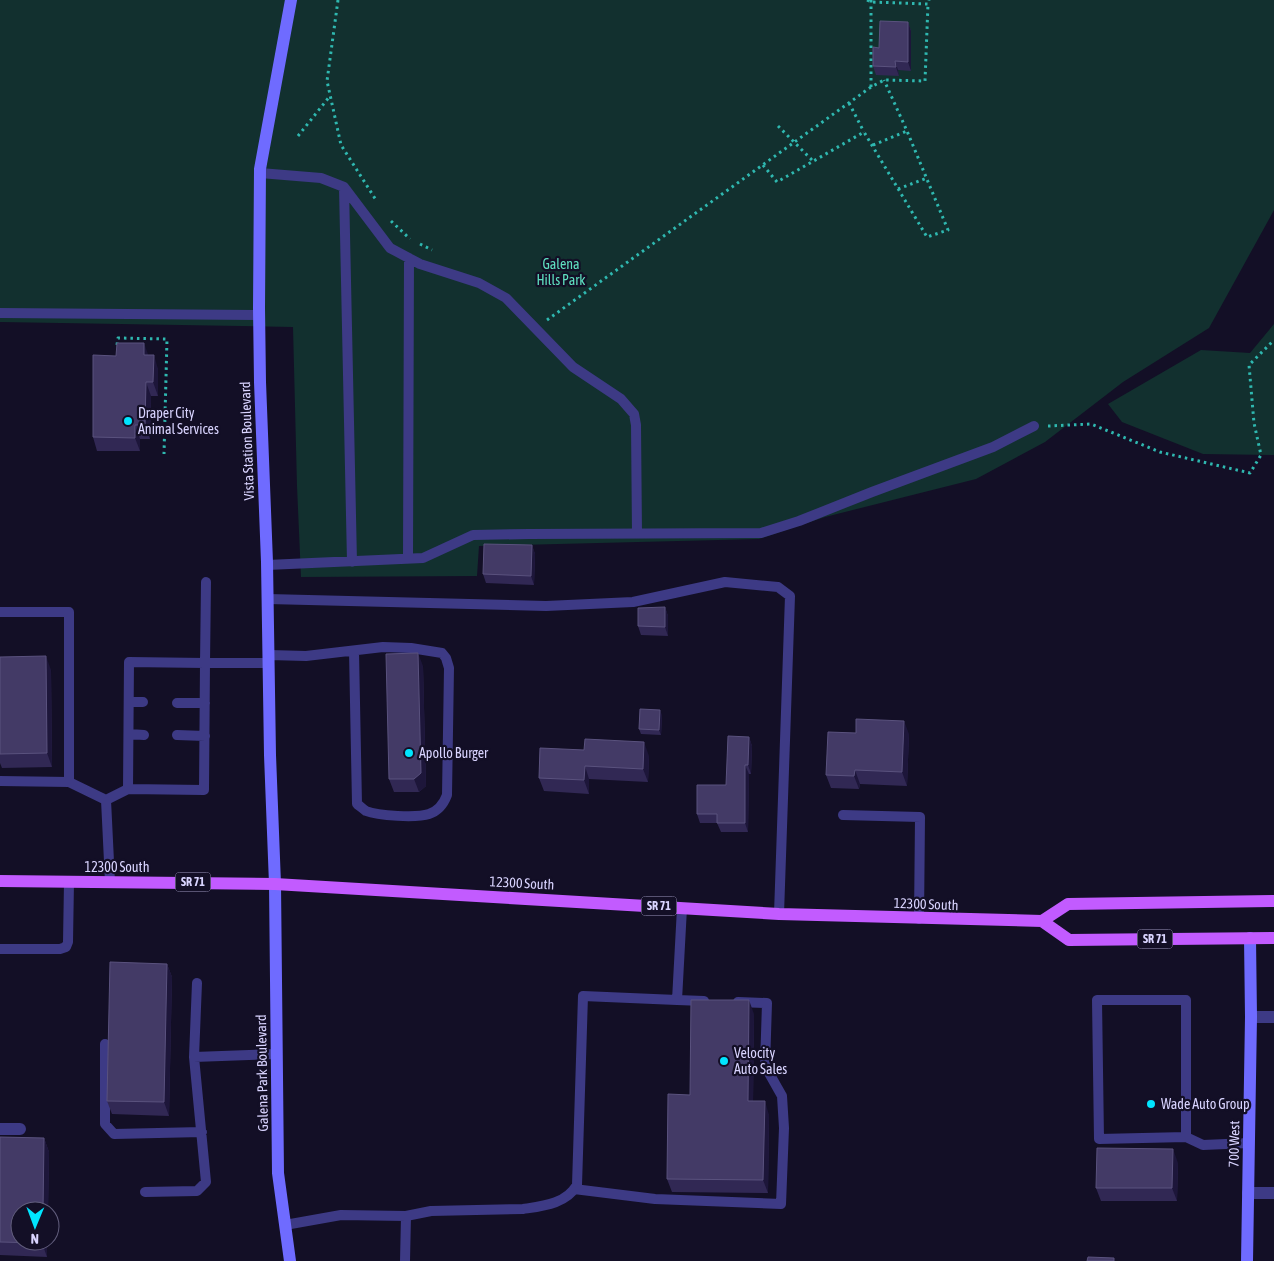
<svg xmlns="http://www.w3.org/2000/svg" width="1274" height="1261" font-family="'Asap Condensed',sans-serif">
<rect width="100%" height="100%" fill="#130f26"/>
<path fill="#12302f" d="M 0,0 L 1274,0 L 1274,210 L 1209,328 L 1123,382 L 1045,442 L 976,479 L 825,517 L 759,539 L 479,546 L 477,576 L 301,577 L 297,486 L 293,327 L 0,322 Z
M 1274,324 L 1274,455 L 1203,454 L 1122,422 L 1108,404 L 1201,350 L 1250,353 Z"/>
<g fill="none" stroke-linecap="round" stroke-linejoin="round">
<path stroke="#2fb8b0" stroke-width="3" stroke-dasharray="2.5 4" stroke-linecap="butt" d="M 338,0 L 327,81 L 341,145 L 376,200
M 867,0 L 871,2 L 928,4 L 929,0
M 871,0 L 871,87
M 849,103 L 864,132
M 778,126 L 813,161
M 298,136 L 330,96
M 873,145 L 907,131
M 763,165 L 777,182 L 864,132 L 927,237 L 948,230 L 907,131 L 884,80
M 898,189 L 927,178
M 391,221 L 410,239
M 420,244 L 432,250
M 547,320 L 871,87 L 884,80 L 925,81 L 928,4
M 117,345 L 118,338 L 167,339 L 164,454
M 1048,426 L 1091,424 L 1160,452 L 1250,473 L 1261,455 L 1254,423 L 1249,365 L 1274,340"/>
<path stroke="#3d3a85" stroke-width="10" d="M 260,173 L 321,178 L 344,187 L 390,248 L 420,264 L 479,283 L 506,298 L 573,367 L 621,399 L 634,414 L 636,425 L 637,534
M 344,187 L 352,562
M 0,313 L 259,315
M 408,558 L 409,258
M 267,565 L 423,558 L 473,535 L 529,534 L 761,533 L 799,521 L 872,492 L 993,447 L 1034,426
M 206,582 L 205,663 L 269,663
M 268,599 L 546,606 L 633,602 L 725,582 L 778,587 L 790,596 L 779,914
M 0,612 L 69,612 L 69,782
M 269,655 L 306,656 L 383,647 L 411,648 L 442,653 L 446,658 L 449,668 L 447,795 C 444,803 438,811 429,814 C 417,818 378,816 366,811 C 363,809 360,806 357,804 L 354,651
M 129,702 L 143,702
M 177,703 L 205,703
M 129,734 L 144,735
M 177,735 L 205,736
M 0,781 L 69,782 L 106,800
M 106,800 L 128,789 L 204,790 L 205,663 L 129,662 L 128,789
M 106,800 L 110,882
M 843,815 L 920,817 L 919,919
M 0,949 L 60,949 L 66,947 L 68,942 L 69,882
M 677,1000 L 704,1001
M 105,1044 L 105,1124 L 114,1134 L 202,1132
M 194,1057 L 276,1054
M 1186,1137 L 1099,1139 L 1097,1000 L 1186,1000 L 1186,1137 L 1203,1145 L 1249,1143
M 574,1189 L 655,1199 L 781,1204 L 784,1128 L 782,1096 L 765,1066 L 767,1003 L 738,1002
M 145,1192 L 197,1191 L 206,1182 L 194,1057 L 197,983
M 406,1216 L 431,1211 L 523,1209 C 543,1206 566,1204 577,1185 L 583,996 L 677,1000 L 682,908
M 285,1225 L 341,1215 L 406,1216 L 405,1261"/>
<path stroke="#3d3a85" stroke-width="12" d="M 1251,1017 L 1274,1017
M 0,1129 L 20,1129
M 1248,1193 L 1274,1193"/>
<path stroke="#6f6bff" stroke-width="12" d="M 290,1261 L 278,1173 L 275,884 L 270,755 L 267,562 L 260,382 L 259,308 L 260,169 L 291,0
M 1247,1261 L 1251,1017 L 1250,938"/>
<path stroke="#c25bff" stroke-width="12" d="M 0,881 L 275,884 L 779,914 L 1042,921 L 1069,940 L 1274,938
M 1042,921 L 1068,904 L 1274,901"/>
</g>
<path fill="#312854" d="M 908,22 L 911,31 L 911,71 L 898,70 L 899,76 L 876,75 L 873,66 L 879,48 Z
M 149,355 L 158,369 L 158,396 L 151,396 L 150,439 L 140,439 L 140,451 L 97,451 L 93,437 Z
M 532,545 L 535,554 L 534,585 L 486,583 L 483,574 Z
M 665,607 L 668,616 L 668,636 L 641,635 L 638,626 Z
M 0,657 L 51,670 L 52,767 L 2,768 L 0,763 Z
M 423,666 L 426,786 L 419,792 L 394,792 L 389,779 Z
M 662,715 L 661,735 L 641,734 L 639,729 Z
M 856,733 L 909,734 L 907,786 L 860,784 L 859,789 L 831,788 L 826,775 Z
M 749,737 L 752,746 L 751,774 L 749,774 L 748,832 L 721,832 L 717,823 L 700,823 L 697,814 L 726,785 Z
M 540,748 L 649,756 L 648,782 L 589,779 L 589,794 L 544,791 L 539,778 Z
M 167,964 L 172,977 L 169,1116 L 112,1114 L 107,1101 Z
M 754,1014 L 753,1101 L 769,1115 L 768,1193 L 672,1192 L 667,1179 L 690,1095 Z
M 0,1137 L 44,1138 L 49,1152 L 48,1211 L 20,1211 L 20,1241 L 47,1241 L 47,1257 L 0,1255 Z
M 1178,1163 L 1177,1201 L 1101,1201 L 1096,1188 Z"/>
<path fill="#1d163a" d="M 908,22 L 911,31 L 911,71 L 908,62 Z
M 895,61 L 898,70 L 899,76 L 896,67 Z
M 144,343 L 149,357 L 144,355 Z
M 154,355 L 158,369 L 158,396 L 153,382 Z
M 146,382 L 151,396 L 150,439 L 145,425 Z
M 135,425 L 140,439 L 140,451 L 135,438 Z
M 532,545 L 535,554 L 534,585 L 531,576 Z
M 665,607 L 668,616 L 668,636 L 665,627 Z
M 418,653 L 423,666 L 426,786 L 419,792 L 414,779 Z
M 46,656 L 51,670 L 52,767 L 47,753 Z
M 660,710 L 662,715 L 661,735 L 659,730 Z
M 904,721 L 909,734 L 907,786 L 902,772 Z
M 749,737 L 752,746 L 751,774 L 748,765 Z
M 644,742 L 649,756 L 648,782 L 643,769 Z
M 745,765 L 749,774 L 748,832 L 745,823 Z
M 585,766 L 589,779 L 589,794 L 584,780 Z
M 855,770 L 860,784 L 859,789 L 854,776 Z
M 167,964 L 172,977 L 169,1116 L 164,1102 Z
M 749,1000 L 754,1014 L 753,1114 L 748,1101 Z
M 765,1101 L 769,1115 L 768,1193 L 763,1180 Z
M 44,1138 L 49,1152 L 48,1211 L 43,1211 Z
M 1173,1149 L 1178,1163 L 1177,1201 L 1172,1188 Z
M 42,1241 L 47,1241 L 47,1257 L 42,1243 Z"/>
<path fill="#433a66" stroke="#5a527e" d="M 880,21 L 908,22 L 908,62 L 895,61 L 896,67 L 873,66 L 873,47 L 879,48 Z
M 117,343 L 144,343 L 144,355 L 154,355 L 153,382 L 146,382 L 145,425 L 135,425 L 135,438 L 93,437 L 93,355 L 116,356 Z
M 484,544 L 532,545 L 531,576 L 483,574 Z
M 665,607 L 665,627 L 638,626 L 638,608 Z
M 418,653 L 421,773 L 414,779 L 389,779 L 386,654 Z
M 46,656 L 47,753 L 0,754 L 0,657 Z
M 640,709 L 660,710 L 659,730 L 639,729 Z
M 856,719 L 904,721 L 902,772 L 855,770 L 854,776 L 826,775 L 828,732 L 856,733 Z
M 728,736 L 749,737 L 748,765 L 745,765 L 745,823 L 717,823 L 717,814 L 697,814 L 697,785 L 726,785 Z
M 585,739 L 644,742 L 643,769 L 585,766 L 584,780 L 539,778 L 540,748 L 584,750 Z
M 110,962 L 167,964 L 164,1102 L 107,1101 Z
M 691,1000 L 749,1000 L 748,1101 L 765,1101 L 763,1180 L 667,1179 L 668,1094 L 690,1095 Z
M 0,1137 L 44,1138 L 43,1211 L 20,1211 L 20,1241 L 42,1241 L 42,1243 L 0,1242 Z
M 1097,1148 L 1173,1149 L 1172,1188 L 1096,1188 Z
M 1088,1257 L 1114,1258 L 1114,1261 L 1087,1261 Z"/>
<g fill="#00e5ff" stroke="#130f26" stroke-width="2">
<circle cx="128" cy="421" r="5"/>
<circle cx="409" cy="753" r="5"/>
<circle cx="724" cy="1061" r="5"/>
<circle cx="1151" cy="1104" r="5"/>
</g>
<g text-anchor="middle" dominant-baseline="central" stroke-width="4.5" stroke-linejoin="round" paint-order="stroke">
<g fill="#130f26" stroke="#9e99be" stroke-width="1">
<rect x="175.5" y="872.5" width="35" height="19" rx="4"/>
<rect x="641.5" y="896.5" width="35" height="19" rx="4"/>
<rect x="1137.5" y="929.5" width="35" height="19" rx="4"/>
</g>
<g font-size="12" font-weight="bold" fill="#d9d4ff">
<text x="193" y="882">SR 71</text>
<text x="659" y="906">SR 71</text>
<text x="1155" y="939">SR 71</text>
</g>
<g font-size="14" fill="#5fe0c0" stroke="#130f26">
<text x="561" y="264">Galena<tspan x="561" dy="16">Hills Park</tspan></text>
</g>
<g font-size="14" fill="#d9d4ff" stroke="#130f26" text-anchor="start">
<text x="138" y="413">Draper City<tspan x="138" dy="16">Animal Services</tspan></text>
<text x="419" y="753">Apollo Burger</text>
<text x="734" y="1053">Velocity<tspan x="734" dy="16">Auto Sales</tspan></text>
<text x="1161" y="1104">Wade Auto Group</text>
</g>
<g font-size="14" fill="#d9d4ff" stroke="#130f26">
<text transform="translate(247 441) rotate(-92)">Vista Station Boulevard</text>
<text x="117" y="867">12300 South</text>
<text transform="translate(522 883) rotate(3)">12300 South</text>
<text transform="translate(926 904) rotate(2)">12300 South</text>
<text transform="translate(262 1073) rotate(-91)">Galena Park Boulevard</text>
<text transform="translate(1234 1144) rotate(-89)">700 West</text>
</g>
</g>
<g transform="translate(35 1226) rotate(181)"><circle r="24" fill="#130f26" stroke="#625e7d"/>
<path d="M0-4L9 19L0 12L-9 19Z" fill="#00e5ff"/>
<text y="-8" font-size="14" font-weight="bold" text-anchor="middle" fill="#d9d4ff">N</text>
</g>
</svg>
